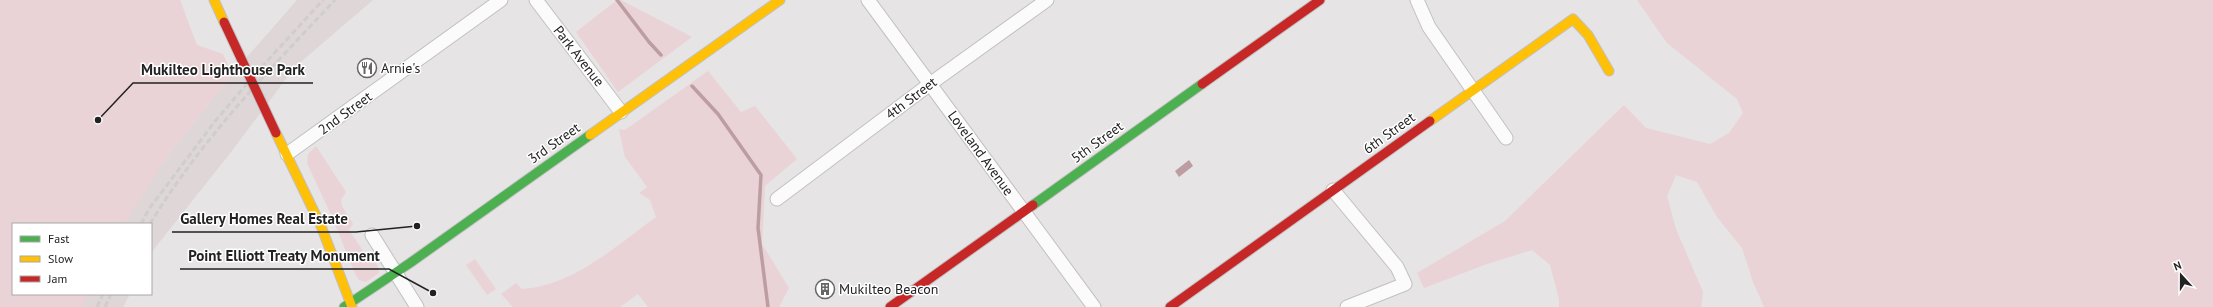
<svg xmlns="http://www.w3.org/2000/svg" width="2213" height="307" font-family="'PT Sans',sans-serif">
<rect width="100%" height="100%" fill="#e6e4e4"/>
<path fill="#dfd6d7" d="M 297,0 L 373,0 L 295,67 L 231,152 L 151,253 L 151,224 L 121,224 L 168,155 L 232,74 Z
M 81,294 L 130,294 L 123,307 L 74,307 Z"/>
<path fill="#ead3d6" d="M 0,0 L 180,0 L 197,45 L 223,54 L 232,74 L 168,155 L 124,224 L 13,224 L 13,294 L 89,294 L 82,307 L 0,307 Z
M 617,0 L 621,0 L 692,37 L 618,92 L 576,32 Z
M 1637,0 L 2213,0 L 2213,307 L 1764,307 L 1753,282 L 1742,248 L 1717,217 L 1697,182 L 1676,175 L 1667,196 L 1676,229 L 1703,292 L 1701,307 L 1559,307 L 1559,299 L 1550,265 L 1532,250 L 1487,264 L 1424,288 L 1417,273 L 1505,221 L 1624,105 L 1646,128 L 1710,144 L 1729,133 L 1743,113 L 1737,99 L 1667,43 Z
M 708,71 L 741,112 L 755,106 L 797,159 L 765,186 L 762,244 L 789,288 L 779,307 L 648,307 L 638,294 L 620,307 L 513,307 L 501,294 L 516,283 L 522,289 C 573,286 616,246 656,217 L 650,200 L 639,193 L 647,187 L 625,157 L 619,129 L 625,130 Z
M 316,146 L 346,192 L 341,200 L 342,206 L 353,224 L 349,230 L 370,261 L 377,264 L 379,273 L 366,282 L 359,280 L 356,276 L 332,217 L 307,163 L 308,154 Z
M 475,259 L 496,289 L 487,295 L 466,265 Z"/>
<path fill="#bc9da1" d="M 1189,160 L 1193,166 L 1179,177 L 1175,171 Z"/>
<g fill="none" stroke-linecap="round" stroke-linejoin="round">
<path stroke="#bc9da1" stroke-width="3.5" d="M 617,0 L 649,42 L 661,55
M 692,86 L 718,114 L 761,175 L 758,228 L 768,307"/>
<defs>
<path id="street" d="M 536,0 L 621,112
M 868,0 L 1094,307
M 1417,0 L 1429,27 L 1506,138
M 287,154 L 501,0
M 1333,190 L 1397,267 L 1405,284 L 1347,307
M 777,199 L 930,84 L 1047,0
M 372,235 L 417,307"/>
<path id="fast" d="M 1033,205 L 1202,84
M 344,307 L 410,263 L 590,135"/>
<path id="slow" d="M 214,0 L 224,22
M 1430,121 L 1573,19 L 1588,35 L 1609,71
M 276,133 L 321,226 L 352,307
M 590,135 L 780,0"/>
<path id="jam" d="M 1202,84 L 1320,0
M 890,307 L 1033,205
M 1170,307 L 1430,121"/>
</defs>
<use href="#street" stroke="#c2c0c1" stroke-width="15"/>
<use href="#fast" stroke="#c2c0c1" stroke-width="11"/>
<use href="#slow" stroke="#c2c0c1" stroke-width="11"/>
<use href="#jam" stroke="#c2c0c1" stroke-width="11"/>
<use href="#street" stroke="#fbfbfb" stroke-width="13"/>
<use href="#fast" stroke="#4caf50" stroke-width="9"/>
<use href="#slow" stroke="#ffc107" stroke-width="9"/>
<use href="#jam" stroke="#c62828" stroke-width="9"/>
<path stroke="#cfcece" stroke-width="3" stroke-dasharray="6 3" stroke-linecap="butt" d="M 141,224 L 149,209 L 216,120 L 257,72 L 323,0
M 150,224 C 200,141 269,70 335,0
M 97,307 L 103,294
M 105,307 L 111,294"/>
<defs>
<path id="jam-bridge" d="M 224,22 L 276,133"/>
</defs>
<use href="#jam-bridge" stroke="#c2c0c1" stroke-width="11" stroke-linecap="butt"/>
<use href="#jam-bridge" stroke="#c62828" stroke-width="9"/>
</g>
<defs>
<symbol id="restaurant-ring" viewBox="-11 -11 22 22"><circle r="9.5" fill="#fff" stroke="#676666" stroke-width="1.5"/><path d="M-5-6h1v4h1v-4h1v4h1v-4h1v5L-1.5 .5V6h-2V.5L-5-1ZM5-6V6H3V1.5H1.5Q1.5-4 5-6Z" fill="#676666"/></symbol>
<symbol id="building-ring" viewBox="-11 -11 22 22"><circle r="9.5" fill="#fff" stroke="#676666" stroke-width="1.5"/><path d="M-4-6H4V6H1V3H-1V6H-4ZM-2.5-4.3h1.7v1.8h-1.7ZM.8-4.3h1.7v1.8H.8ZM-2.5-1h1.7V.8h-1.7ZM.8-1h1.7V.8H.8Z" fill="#676666"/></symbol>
</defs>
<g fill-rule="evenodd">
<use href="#restaurant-ring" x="356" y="57" width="22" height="22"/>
<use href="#building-ring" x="814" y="278" width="22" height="22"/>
</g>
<g text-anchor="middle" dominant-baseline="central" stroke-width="3" stroke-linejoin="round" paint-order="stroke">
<g font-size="14" fill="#232222" stroke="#fff">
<text transform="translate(579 56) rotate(52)">Park Avenue</text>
<text transform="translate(911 98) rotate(-37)">4th Street</text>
<text transform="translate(345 113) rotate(-36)">2nd Street</text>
<text transform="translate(1389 133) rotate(-36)">6th Street</text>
<text transform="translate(1097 142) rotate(-36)">5th Street</text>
<text transform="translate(554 143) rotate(-35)">3rd Street</text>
<text transform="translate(981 153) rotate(54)">Loveland Avenue</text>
</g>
<g font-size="14" fill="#232222" stroke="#fff" text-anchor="start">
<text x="381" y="68">Arnie's</text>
<text x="839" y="289">Mukilteo Beacon</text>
</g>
</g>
<path fill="none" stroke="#232222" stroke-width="1.5" d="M98 120L133 83H313M417 226L356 232H172M433 293L389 269H180"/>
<g fill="#232222" stroke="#fff" stroke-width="1.5">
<circle cx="98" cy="120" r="4"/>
<circle cx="417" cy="226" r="4"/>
<circle cx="433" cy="293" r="4"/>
</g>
<g font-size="15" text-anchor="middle" font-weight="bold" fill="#232222" stroke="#fff" stroke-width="3" stroke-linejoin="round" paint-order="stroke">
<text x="223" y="75">Mukilteo Lighthouse Park</text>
<text x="264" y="224">Gallery Homes Real Estate</text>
<text x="284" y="261">Point Elliott Treaty Monument</text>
</g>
<rect x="12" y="223" width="140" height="72" fill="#ffffff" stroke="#a7a7a7"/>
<rect x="20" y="236" width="20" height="6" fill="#4caf50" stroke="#a7a7a7"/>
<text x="48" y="243" font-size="12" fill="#232222">Fast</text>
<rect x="20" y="256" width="20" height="6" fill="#ffc107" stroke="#a7a7a7"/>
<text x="48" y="263" font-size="12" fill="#232222">Slow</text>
<rect x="20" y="276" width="20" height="6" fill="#c62828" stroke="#a7a7a7"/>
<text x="48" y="283" font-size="12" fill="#232222">Jam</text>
<g transform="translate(2181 275) rotate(339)" stroke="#ffffff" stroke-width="3" paint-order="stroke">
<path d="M0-3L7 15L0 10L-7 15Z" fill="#232222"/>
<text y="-6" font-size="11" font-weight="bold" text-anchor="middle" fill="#232222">N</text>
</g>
</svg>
